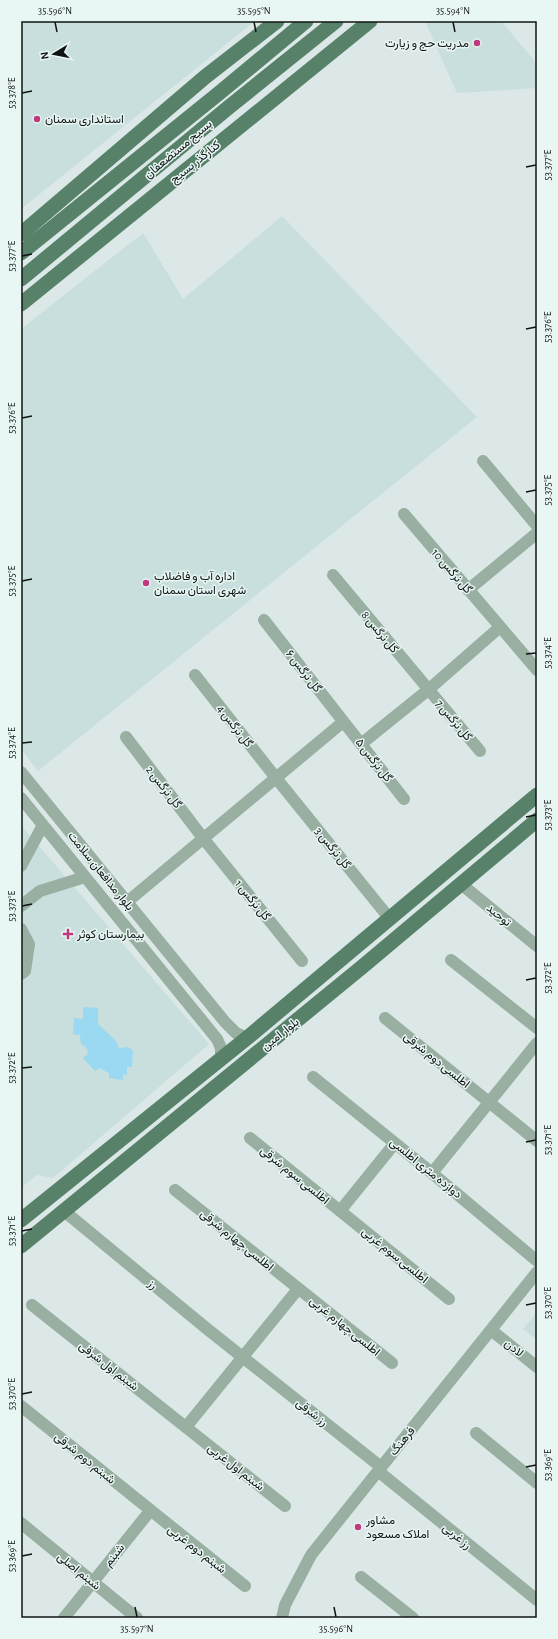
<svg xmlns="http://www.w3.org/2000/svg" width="558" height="1639" font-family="'Alegreya Sans',Vazirmatn,sans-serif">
<rect width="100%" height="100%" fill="#dbe8e7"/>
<path fill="#c8dfdd" d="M 21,21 L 255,21 L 21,209 Z
M 425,21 L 501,21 L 537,64 L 537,88 L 457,93 Z
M 282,216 L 477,417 L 38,771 L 21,749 L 21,329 L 143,233 L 183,299 Z
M 21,825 L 209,1044 L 53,1178 L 37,1175 L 21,1188 Z
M 537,1312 L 537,1340 L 523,1329 Z"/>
<path fill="#9ad9f1" d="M 83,1007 L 98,1008 L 98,1024 L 116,1041 L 119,1048 L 128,1047 L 133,1051 L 132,1067 L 127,1067 L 127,1075 L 123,1074 L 123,1080 L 109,1078 L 109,1073 L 99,1068 L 95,1071 L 83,1058 L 88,1054 L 86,1047 L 81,1044 L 80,1035 L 73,1034 L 74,1018 L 83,1019 Z"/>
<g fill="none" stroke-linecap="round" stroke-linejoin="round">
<path stroke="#99afa1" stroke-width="12" d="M 483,461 L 537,526
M 404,514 L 537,670
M 333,575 L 480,751
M 468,590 L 537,533
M 264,620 L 404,799
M 195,675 L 276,778 L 390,919
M 126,737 L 203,838 L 302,961
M 361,744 L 428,690 L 500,627
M 21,772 L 225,1022 L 236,1033 L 247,1038
M 21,798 L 217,1039 L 221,1048 L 221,1059
M 21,866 L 43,825
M 461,884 L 537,946
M 127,902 L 343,722
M 21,906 L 40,891 L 85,877
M 21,929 L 29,944 L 25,971 L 21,974
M 451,960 L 537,1028
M 385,1018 L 537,1141
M 313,1077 L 432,1173 L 537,1261
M 250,1138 L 449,1299
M 432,1173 L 537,1043
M 175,1190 L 392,1363
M 64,1211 L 206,1328 L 381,1467
M 340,1211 L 395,1143
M 32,1305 L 285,1506
M 491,1330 L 537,1367
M 21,1406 L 245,1586
M 186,1427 L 298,1289
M 476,1433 L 537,1483
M 378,1471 L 537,1600
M 21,1523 L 137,1618
M 361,1577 L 413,1618
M 64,1618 L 150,1511
M 282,1618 L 285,1605 L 311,1555 L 537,1272"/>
<path stroke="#578269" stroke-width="15" d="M 21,234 L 205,77 L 277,21
M 21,253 L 218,94 L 306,21
M 21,279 L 229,107 L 336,21
M 21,304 L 370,21
M 21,1220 L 247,1038 L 537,795
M 21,1246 L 362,967 L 537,820"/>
</g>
<path fill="none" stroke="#101414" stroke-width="1.5" d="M 55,22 L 57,32M 254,22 L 256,32M 453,22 L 455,32M 22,93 L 32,91M 526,167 L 536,165M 22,256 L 32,254M 526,329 L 536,327M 22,418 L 32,416M 526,492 L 536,490M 22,581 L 32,579M 526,654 L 536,653M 22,743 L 32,742M 526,817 L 536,815M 22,906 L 32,904M 526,980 L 536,978M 22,1068 L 32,1067M 526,1142 L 536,1140M 22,1231 L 32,1229M 526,1305 L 536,1303M 22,1394 L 32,1392M 526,1467 L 536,1465M 22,1556 L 32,1554M 135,1607 L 137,1617M 334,1607 L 336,1617"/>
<g fill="#be397e" stroke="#e8f6f4" stroke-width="1.5">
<circle cx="477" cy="43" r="4"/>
<circle cx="37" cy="119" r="4"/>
<circle cx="146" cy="583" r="4"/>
<path d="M66 928h4v4h4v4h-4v4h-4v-4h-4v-4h4z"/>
<circle cx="358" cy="1527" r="4"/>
</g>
<g text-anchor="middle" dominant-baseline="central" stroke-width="3" stroke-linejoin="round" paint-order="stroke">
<g font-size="12" fill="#101414" stroke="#e8f6f4" text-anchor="start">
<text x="469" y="43" text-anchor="end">مدریت حج و زیارت</text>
<text x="45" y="119">استانداری سمنان</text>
<text x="154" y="576">اداره آب و فاضلاب<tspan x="154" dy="14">شهری استان سمنان</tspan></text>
<text x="77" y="934">بیمارستان کوثر</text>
<text x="366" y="1520">مشاور<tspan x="366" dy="14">املاک مسعود</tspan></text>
</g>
<g font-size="12" fill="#101414" stroke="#e8f6f4">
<text transform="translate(178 149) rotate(-40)">بسیج مستضعفان</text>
<text transform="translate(195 162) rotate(-39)">کنارگذر بسیج</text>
<text transform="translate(452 571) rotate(49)">گل نرگس 10</text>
<text transform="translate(380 632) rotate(50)">گل نرگس 8</text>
<text transform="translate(304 671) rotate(52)">گل نرگس ۶</text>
<text transform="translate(454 720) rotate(50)">گل نرگس 7</text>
<text transform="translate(235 726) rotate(52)">گل نرگس 4</text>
<text transform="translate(374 760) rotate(52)">گل نرگس ۵</text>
<text transform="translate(164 787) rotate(52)">گل نرگس 2</text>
<text transform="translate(333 848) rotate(51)">گل نرگس 3</text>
<text transform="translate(101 871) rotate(51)">بلوار مدافعان سلامت</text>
<text transform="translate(253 900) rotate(51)">گل نرگس 1</text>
<text transform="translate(499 915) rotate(39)">توحید</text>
<text transform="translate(280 1034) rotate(-39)">بلوار امین</text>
<text transform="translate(437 1060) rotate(39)">اطلسی دوم شرقی</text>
<text transform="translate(426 1168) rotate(39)">دوازده متری اطلسی</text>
<text transform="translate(295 1175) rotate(39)">اطلسی سوم شرقی</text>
<text transform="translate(237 1240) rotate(39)">اطلسی چهارم شرقی</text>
<text transform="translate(395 1255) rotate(39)">اطلسی سوم غربی</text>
<text transform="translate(153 1284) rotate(40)">رز</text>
<text transform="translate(345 1326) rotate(39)">اطلسی چهارم غربی</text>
<text transform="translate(514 1348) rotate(39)">لادن</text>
<text transform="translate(109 1366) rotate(38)">شبنم اول شرقی</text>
<text transform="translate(312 1412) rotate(38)">رز شرقی</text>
<text transform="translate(402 1441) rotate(-51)">فرهنگ</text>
<text transform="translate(85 1458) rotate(39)">شبنم دوم شرقی</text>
<text transform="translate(236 1467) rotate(38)">شبنم اول غربی</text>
<text transform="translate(457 1536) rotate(39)">رز غربی</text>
<text transform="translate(197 1549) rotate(38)">شبنم دوم غربی</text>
<text transform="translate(114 1555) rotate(-51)">شبنم</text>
<text transform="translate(79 1571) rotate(39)">شبنم اصلی</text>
</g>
</g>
<rect width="558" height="1639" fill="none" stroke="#e8f6f4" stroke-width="44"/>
<g transform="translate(54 54) rotate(260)" stroke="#e8f6f4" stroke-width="3" paint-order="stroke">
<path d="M0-3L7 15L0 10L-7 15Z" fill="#101414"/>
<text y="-6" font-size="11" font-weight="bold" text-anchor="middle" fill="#101414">N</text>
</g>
<rect x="22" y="22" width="514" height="1595" fill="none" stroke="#101414" stroke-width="1.5"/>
<g font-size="10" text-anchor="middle" fill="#101414">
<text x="55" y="14">35.596°N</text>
<text x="254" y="14">35.595°N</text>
<text x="453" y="14">35.594°N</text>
<text transform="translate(11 93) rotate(-90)" y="4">53.378°E</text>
<text transform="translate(547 165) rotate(-90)" y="4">53.377°E</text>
<text transform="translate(11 256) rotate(-90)" y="4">53.377°E</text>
<text transform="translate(547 327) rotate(-90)" y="4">53.376°E</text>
<text transform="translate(11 418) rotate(-90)" y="4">53.376°E</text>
<text transform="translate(547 490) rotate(-90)" y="4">53.375°E</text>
<text transform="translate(11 581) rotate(-90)" y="4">53.375°E</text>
<text transform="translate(547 653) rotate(-90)" y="4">53.374°E</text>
<text transform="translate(11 743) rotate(-90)" y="4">53.374°E</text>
<text transform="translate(547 815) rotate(-90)" y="4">53.373°E</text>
<text transform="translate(11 906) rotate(-90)" y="4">53.373°E</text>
<text transform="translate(547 978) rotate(-90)" y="4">53.372°E</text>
<text transform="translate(11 1068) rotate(-90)" y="4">53.372°E</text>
<text transform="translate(547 1140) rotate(-90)" y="4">53.371°E</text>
<text transform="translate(11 1231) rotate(-90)" y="4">53.371°E</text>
<text transform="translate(547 1303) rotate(-90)" y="4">53.370°E</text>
<text transform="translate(11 1394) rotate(-90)" y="4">53.370°E</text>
<text transform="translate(547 1465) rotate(-90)" y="4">53.369°E</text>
<text transform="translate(11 1556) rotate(-90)" y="4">53.369°E</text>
<text x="137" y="1632">35.597°N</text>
<text x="336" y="1632">35.596°N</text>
</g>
</svg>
